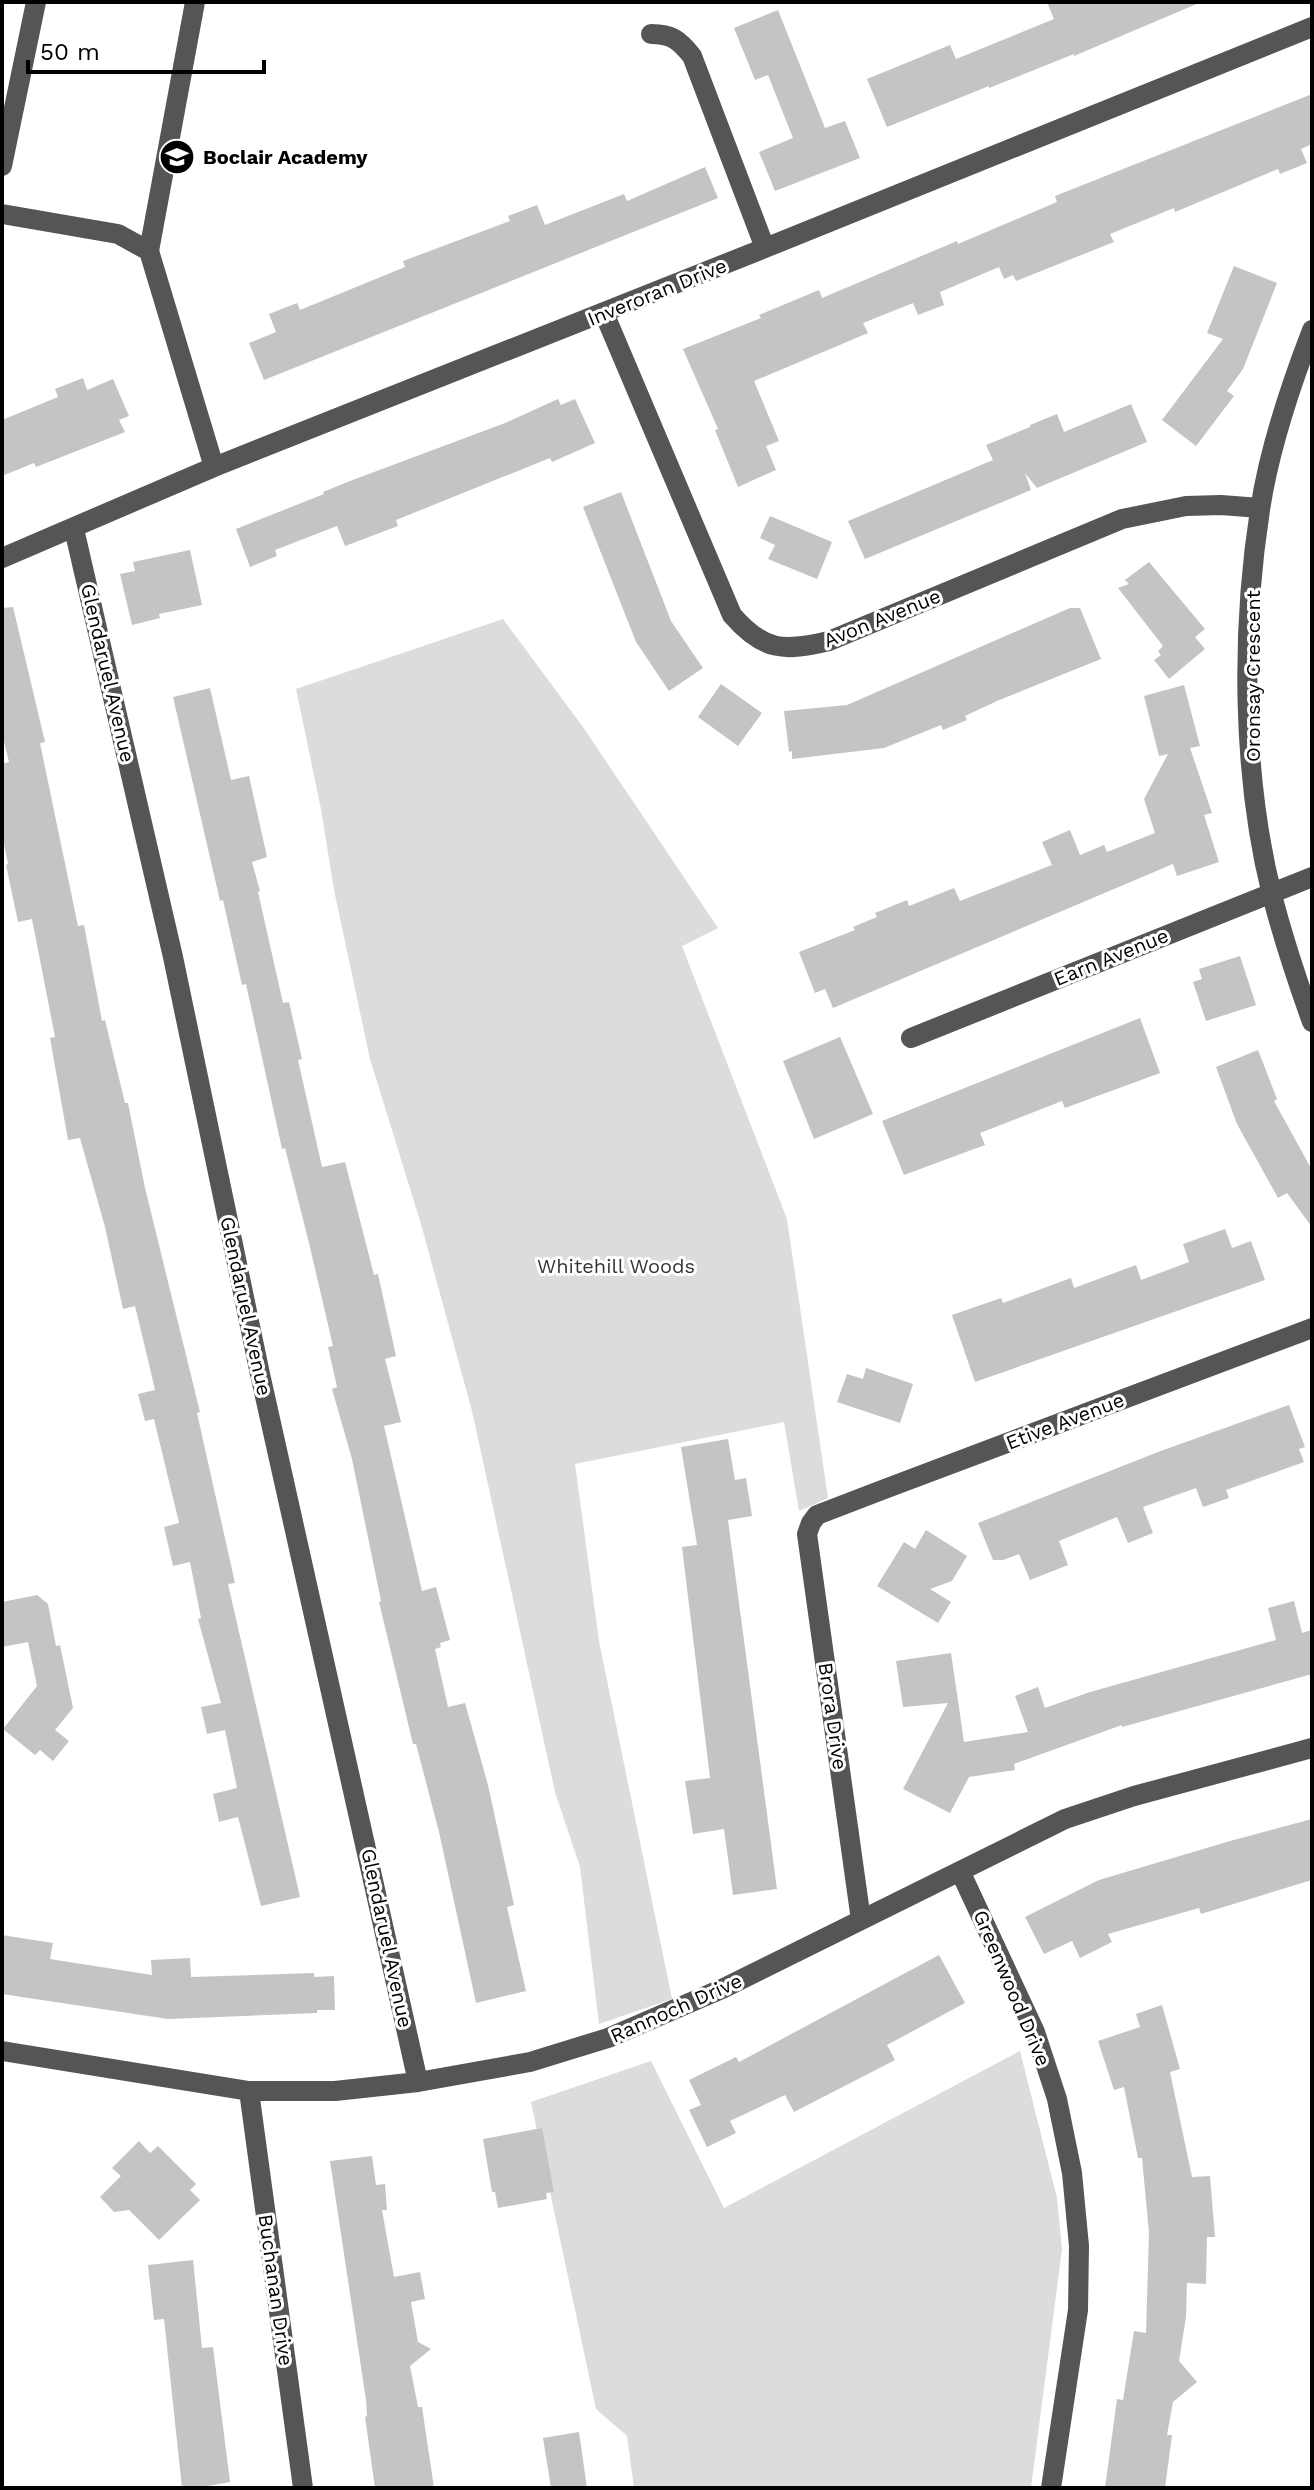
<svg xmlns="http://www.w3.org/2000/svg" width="1314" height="2490" font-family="'Work Sans',sans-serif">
<rect width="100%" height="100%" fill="#fff"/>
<path fill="#dcdcdc" d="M 503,619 L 583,727 L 718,928 L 682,946 L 787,1219 L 828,1498 L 799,1511 L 784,1422 L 575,1464 L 599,1641 L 672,1999 L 599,2024 L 580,1867 L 555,1792 L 472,1411 L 421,1224 L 370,1059 L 334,890 L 321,809 L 296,689 Z
M 1020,2051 L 1057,2198 L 1062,2249 L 1031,2488 L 634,2488 L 627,2436 L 596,2409 L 531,2102 L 651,2061 L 724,2208 Z"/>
<path fill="#c4c4c4" d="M 1047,2 L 1199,3 L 1074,56 L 1074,54 L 989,88 L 989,86 L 887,127 L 867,79 L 950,45 L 956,59 L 1054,19 Z
M 778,10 L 825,128 L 845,121 L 860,158 L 775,191 L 759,152 L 793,138 L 768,75 L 755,80 L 734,28 Z
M 1312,94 L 1312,144 L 1301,149 L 1307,163 L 1280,174 L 1278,169 L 1175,212 L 1174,208 L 1110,234 L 1114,242 L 1016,281 L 1013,275 L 1004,279 L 999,267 L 940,292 L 944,305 L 918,315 L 913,303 L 863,323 L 868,333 L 754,381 L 779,441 L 766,446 L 776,470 L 738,487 L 715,430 L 718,429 L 683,349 L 761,318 L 759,315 L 819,290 L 822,298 L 957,241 L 958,244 L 1057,202 L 1055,196 Z
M 705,167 L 718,198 L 264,380 L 249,343 L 276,332 L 269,314 L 297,303 L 300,310 L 405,267 L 403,261 L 510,221 L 508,216 L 537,205 L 545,225 L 624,194 L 627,201 Z
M 1234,266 L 1277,283 L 1243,369 L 1227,391 L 1234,396 L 1196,446 L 1162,420 L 1223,339 L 1207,333 Z
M 83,378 L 87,390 L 113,379 L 129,416 L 119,420 L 125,432 L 36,467 L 34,463 L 2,476 L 2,420 L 58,397 L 55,389 Z
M 558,399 L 561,405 L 575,399 L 595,443 L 552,462 L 550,458 L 396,520 L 398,526 L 345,546 L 337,526 L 275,550 L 277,556 L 250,567 L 236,529 L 324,494 L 323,492 L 350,481 L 505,423 Z
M 1131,404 L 1147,442 L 1037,488 L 1025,473 L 1031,490 L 865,559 L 848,521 L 993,460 L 986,445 L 1030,427 L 1030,425 L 1057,414 L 1064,432 Z
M 621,492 L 671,621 L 703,668 L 669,691 L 636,642 L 583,507 Z
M 770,516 L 832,542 L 817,579 L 768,559 L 775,545 L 760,538 Z
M 190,550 L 202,605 L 159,614 L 160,618 L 132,625 L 120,574 L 135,571 L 133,562 Z
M 1149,562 L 1205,629 L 1195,637 L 1205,649 L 1169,679 L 1154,660 L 1161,655 L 1158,651 L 1163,646 L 1118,588 L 1129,584 L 1125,580 Z
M 13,607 L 45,742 L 40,743 L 78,926 L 84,925 L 102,1021 L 105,1020 L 125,1103 L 128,1103 L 145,1188 L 200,1412 L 197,1413 L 235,1583 L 228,1584 L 300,1897 L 261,1906 L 238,1817 L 219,1822 L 213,1794 L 237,1788 L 225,1730 L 207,1734 L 201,1707 L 221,1703 L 198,1619 L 201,1618 L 190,1562 L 173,1566 L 164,1527 L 179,1523 L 154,1419 L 145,1421 L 138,1394 L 155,1390 L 149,1364 L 135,1306 L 123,1309 L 105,1227 L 80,1138 L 68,1140 L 50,1038 L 55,1037 L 32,919 L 18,922 L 6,865 L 8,864 L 2,833 L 2,764 L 9,762 L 2,733 L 2,608 Z
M 1070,608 L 1080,608 L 1101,659 L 997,701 L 965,716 L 967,720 L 943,730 L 941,725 L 884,748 L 792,759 L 792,751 L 789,752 L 784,711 L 847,705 Z
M 721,684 L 762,713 L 738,746 L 698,717 Z
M 1184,685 L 1200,746 L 1190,748 L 1212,813 L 1204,815 L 1219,862 L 1177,876 L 1173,864 L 833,1008 L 825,989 L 815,993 L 799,952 L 855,930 L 853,927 L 877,917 L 875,913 L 907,900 L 909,906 L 954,888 L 960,901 L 1052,865 L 1042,842 L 1070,830 L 1080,855 L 1104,845 L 1107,852 L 1155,833 L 1144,799 L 1168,754 L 1159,756 L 1144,696 Z
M 210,688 L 231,780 L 249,776 L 267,857 L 252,862 L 260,891 L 258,892 L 283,1003 L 289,1002 L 302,1059 L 298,1060 L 322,1167 L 345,1162 L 374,1275 L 378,1274 L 396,1356 L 385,1359 L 401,1422 L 384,1426 L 422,1591 L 436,1587 L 450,1640 L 440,1643 L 441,1647 L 435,1649 L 448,1707 L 465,1703 L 488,1785 L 514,1905 L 507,1907 L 526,1991 L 476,2003 L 439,1832 L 416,1744 L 413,1744 L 379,1602 L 381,1601 L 352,1459 L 332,1389 L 337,1387 L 328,1347 L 333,1346 L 309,1243 L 285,1148 L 282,1149 L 246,984 L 242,985 L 223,900 L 220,901 L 173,697 Z
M 1240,956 L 1256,1005 L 1206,1021 L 1193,982 L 1202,979 L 1199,969 Z
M 1140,1018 L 1160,1073 L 1065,1108 L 1062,1101 L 980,1133 L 985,1145 L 904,1175 L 882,1121 Z
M 840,1037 L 873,1114 L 814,1139 L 783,1061 Z
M 1258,1050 L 1277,1099 L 1274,1101 L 1312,1170 L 1312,1227 L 1287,1193 L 1278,1198 L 1237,1124 L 1216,1067 Z
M 1225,1229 L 1232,1248 L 1251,1241 L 1265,1280 L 975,1382 L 952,1315 L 1001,1298 L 1003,1303 L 1071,1278 L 1074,1288 L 1136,1265 L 1141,1280 L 1189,1262 L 1183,1244 Z
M 866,1368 L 913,1384 L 900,1423 L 837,1402 L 847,1374 L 863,1379 Z
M 1289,1405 L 1305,1447 L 1299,1449 L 1304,1462 L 1226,1490 L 1229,1498 L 1203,1507 L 1196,1488 L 1143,1507 L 1153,1533 L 1128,1543 L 1117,1517 L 1059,1541 L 1068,1565 L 1030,1580 L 1019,1554 L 1003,1560 L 993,1560 L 978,1523 L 1158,1452 Z
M 728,1439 L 735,1480 L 746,1478 L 752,1516 L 728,1520 L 777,1889 L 733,1895 L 724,1829 L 693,1834 L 685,1781 L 710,1778 L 682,1547 L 697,1545 L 681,1447 Z
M 926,1530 L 967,1556 L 952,1581 L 930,1589 L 951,1602 L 938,1623 L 877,1586 L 904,1542 L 915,1549 Z
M 37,1595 L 48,1604 L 56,1646 L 60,1645 L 73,1708 L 55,1730 L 69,1741 L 53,1761 L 40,1750 L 35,1755 L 3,1729 L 37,1686 L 28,1642 L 2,1647 L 2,1602 Z
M 1294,1601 L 1302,1633 L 1312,1630 L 1312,1674 L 1122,1727 L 1122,1725 L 1014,1764 L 1015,1770 L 969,1777 L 950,1813 L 903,1789 L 948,1703 L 903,1707 L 896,1661 L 951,1653 L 964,1742 L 1028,1732 L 1015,1696 L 1038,1687 L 1045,1708 L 1090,1692 L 1276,1640 L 1268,1608 Z
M 1312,1819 L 1312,1880 L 1201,1914 L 1199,1908 L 1108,1934 L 1112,1942 L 1080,1958 L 1072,1941 L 1044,1954 L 1025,1917 L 1099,1880 L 1230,1841 Z
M 2,1935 L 53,1943 L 50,1959 L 152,1975 L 151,1960 L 190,1958 L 191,1977 L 314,1973 L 314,1977 L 334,1976 L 335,2010 L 317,2010 L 317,2013 L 168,2019 L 2,1994 Z
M 939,1955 L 965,2003 L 887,2045 L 895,2060 L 794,2112 L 785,2095 L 730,2121 L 736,2133 L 707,2147 L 689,2110 L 701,2105 L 689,2080 L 736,2057 L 739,2062 Z
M 1162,2005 L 1180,2069 L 1170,2072 L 1192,2177 L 1210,2176 L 1215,2237 L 1207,2237 L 1206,2284 L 1187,2283 L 1186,2317 L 1179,2361 L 1197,2382 L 1173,2402 L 1167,2435 L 1172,2435 L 1165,2488 L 1105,2488 L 1117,2399 L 1123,2400 L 1134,2331 L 1146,2333 L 1149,2233 L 1142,2158 L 1138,2158 L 1124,2087 L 1114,2090 L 1098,2041 L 1140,2027 L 1136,2014 Z
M 542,2128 L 554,2192 L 546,2193 L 547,2199 L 498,2208 L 495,2192 L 492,2192 L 483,2139 Z
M 139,2141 L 150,2153 L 158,2146 L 196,2184 L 190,2190 L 200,2200 L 159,2240 L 129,2210 L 114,2212 L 100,2197 L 121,2176 L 112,2168 Z
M 372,2156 L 376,2185 L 385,2184 L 387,2210 L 382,2210 L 394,2277 L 420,2272 L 425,2299 L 411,2302 L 418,2342 L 431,2349 L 410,2366 L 418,2407 L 422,2407 L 434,2488 L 375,2488 L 365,2417 L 367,2416 L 366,2400 L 330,2161 Z
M 193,2260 L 202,2348 L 213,2347 L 230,2482 L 208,2486 L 209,2488 L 182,2488 L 164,2319 L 154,2320 L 148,2265 Z
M 579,2432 L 587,2488 L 551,2488 L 543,2438 Z"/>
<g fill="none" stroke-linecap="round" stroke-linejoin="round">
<path stroke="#555" stroke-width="20" d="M 195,2 L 149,251 L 214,467
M 651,34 C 672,34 679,40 692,56 L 765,248
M 2,166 L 36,2
M 2,214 L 118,234 L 149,251
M 604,313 L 732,615 C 763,651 784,652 829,641 L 1122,519 L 1186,506 L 1221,505 L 1260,508
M 1312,330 C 1290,387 1269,449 1260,510 C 1241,632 1242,775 1272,895 C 1283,938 1297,980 1312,1022
M 74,529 L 173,957 L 260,1374 L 418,2082
M 2,558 L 214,467 L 765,248 L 1312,27
M 911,1038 L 1312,877
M 960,1871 L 1035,2032 L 1057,2099 L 1072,2173 L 1079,2246 L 1078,2310 L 1051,2488
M 861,1920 L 807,1534 L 811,1523 L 817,1515 L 882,1490 L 1312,1328
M 2,2051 L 249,2091 L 335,2091 L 418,2082 L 530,2062 L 608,2038 L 724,1988 L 1065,1819 L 1134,1796 L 1312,1748
M 249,2091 L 303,2488"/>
</g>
<defs>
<symbol id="school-disc" viewBox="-11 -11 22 22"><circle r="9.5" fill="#000" stroke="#fff"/><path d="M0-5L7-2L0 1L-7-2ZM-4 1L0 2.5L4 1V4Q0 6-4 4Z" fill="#fff"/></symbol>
</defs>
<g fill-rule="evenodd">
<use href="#school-disc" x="157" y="137" width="40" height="40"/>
</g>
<g text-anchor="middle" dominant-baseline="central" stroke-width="6" stroke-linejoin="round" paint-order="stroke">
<g font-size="20" font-weight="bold" fill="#000" stroke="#fff" text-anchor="start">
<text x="203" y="157">Boclair Academy</text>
</g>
<g font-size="20" fill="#000" stroke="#fff">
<text transform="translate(657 292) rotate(-22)">Inveroran Drive</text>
<text transform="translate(882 618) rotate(-22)">Avon Avenue</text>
<text transform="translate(108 673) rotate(77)">Glendaruel Avenue</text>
<text transform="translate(1253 676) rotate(-90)">Oronsay Crescent</text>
<text transform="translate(1111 957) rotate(-22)">Earn Avenue</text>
<text transform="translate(246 1306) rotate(78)">Glendaruel Avenue</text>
<text transform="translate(1065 1421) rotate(-21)">Etive Avenue</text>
<text transform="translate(833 1716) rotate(82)">Brora Drive</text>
<text transform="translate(387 1938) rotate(78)">Glendaruel Avenue</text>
<text transform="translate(1012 1988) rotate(67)">Greenwood Drive</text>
<text transform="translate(676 2008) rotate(-24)">Rannoch Drive</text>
<text transform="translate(276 2290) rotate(82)">Buchanan Drive</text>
</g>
<g font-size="20" fill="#333" stroke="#fff">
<text x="616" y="1266">Whitehill Woods</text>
</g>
</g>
<rect width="1314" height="2490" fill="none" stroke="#000000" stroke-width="8"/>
<path d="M28 60v12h236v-12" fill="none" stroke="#000000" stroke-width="4"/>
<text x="40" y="60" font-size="24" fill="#000000" stroke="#ffffff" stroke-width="6" paint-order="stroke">50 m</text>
</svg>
